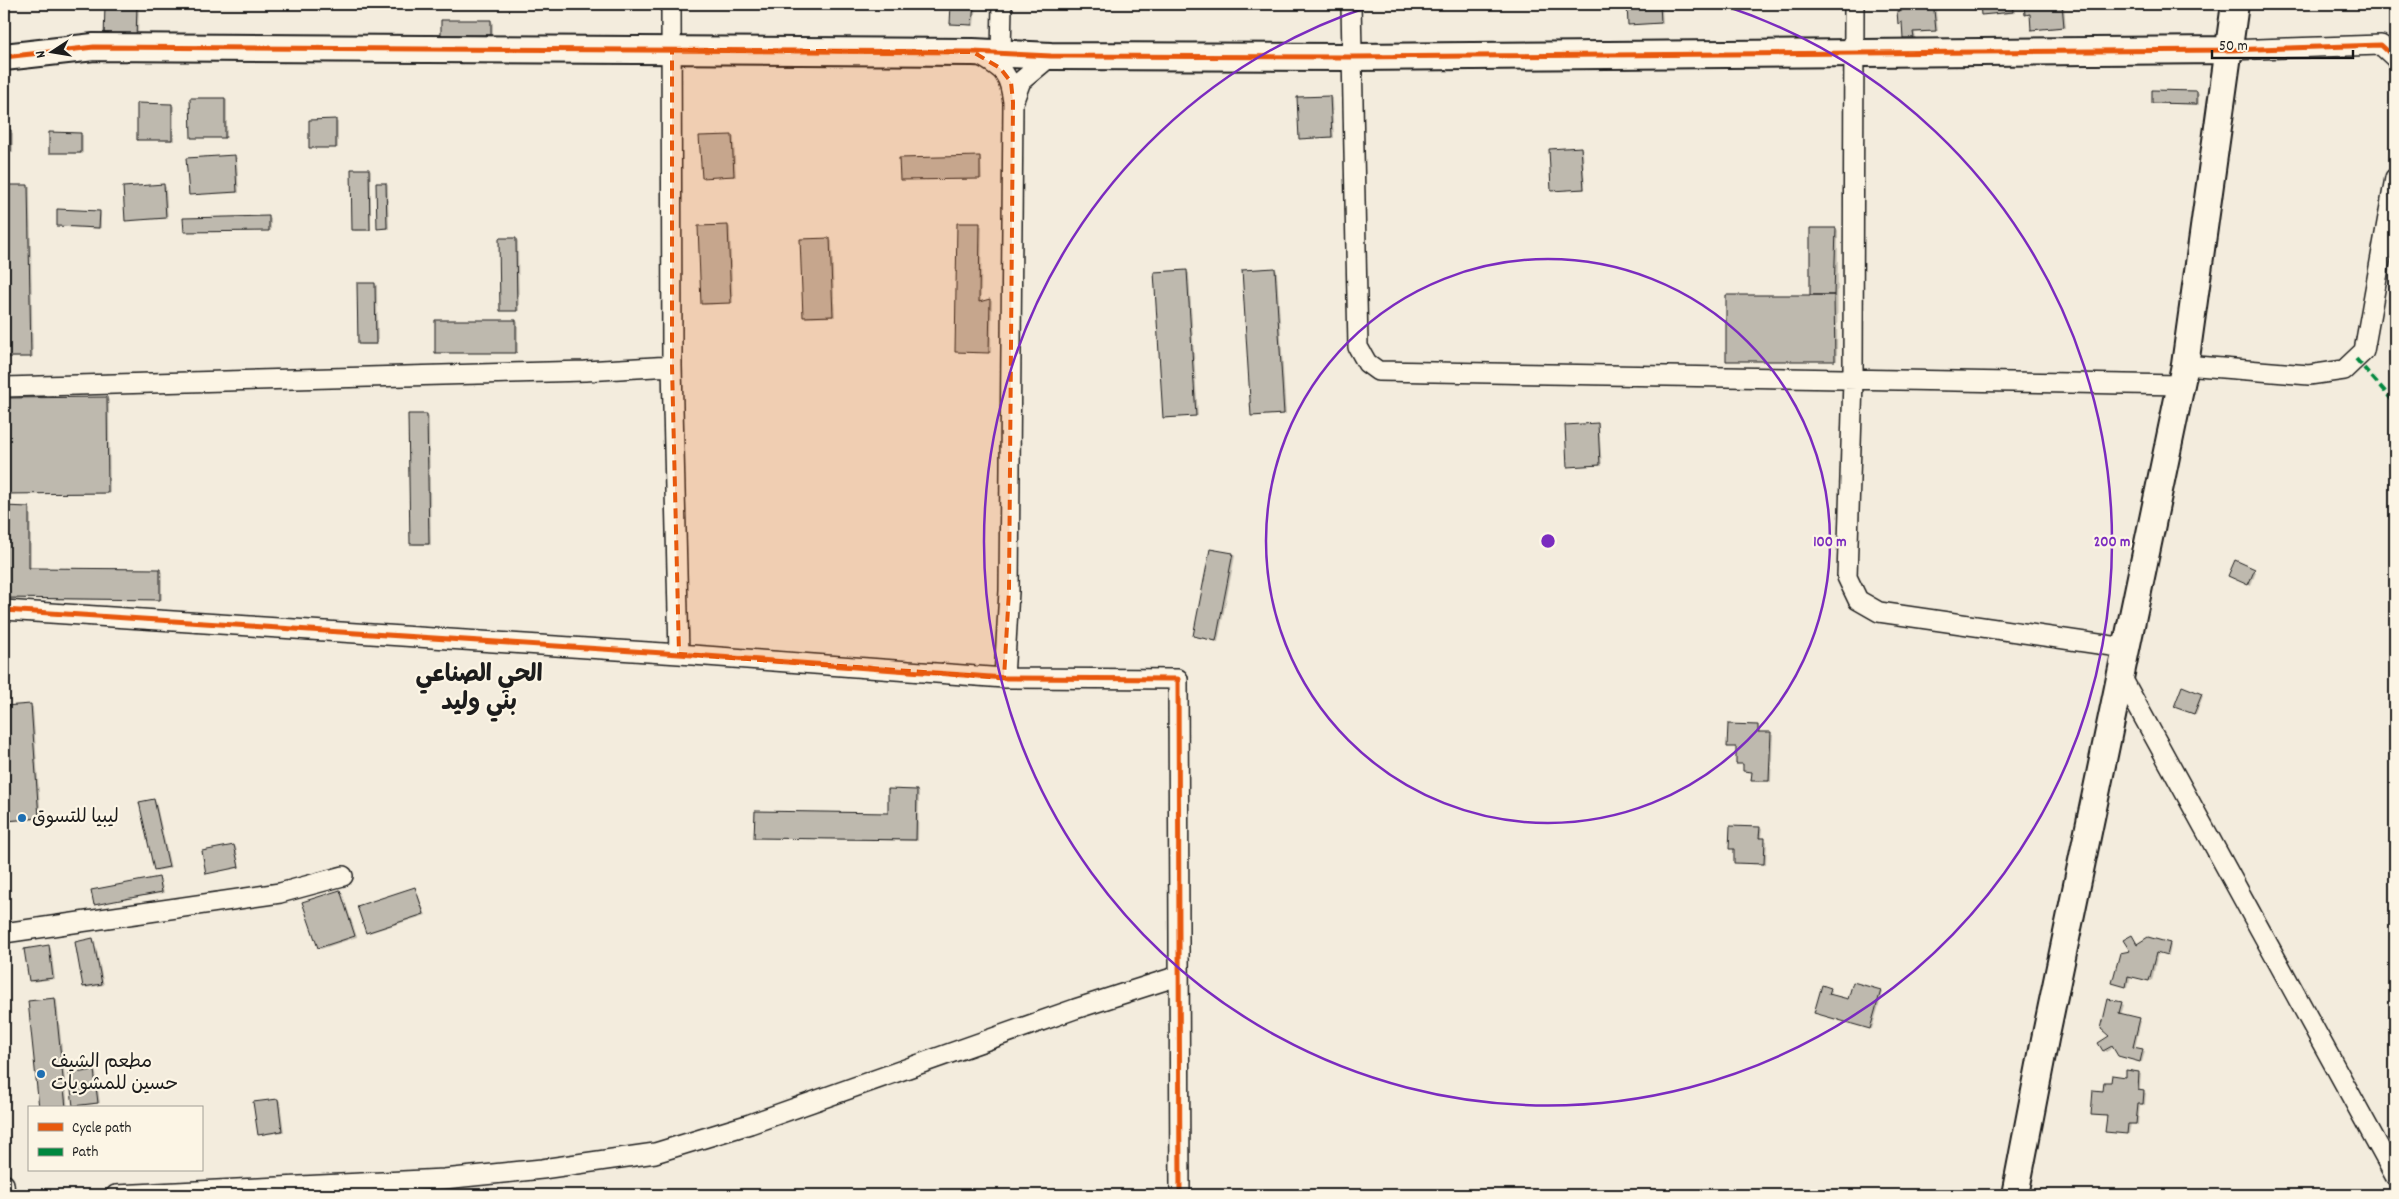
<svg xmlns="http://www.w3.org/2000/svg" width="2399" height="1199" font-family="Dekko,'Playpen Sans Arabic',sans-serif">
<rect width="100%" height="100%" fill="#f3ecdd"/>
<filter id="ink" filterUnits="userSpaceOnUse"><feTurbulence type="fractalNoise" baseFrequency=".02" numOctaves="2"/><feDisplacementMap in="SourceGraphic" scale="10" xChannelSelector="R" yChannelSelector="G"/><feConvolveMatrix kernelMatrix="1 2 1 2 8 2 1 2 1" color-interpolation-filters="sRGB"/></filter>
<g filter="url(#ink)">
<path fill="#0003" d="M 106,4 L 139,4 L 138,42 L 106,40 Z
M 953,4 L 976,4 L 974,26 L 951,23 Z
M 1629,4 L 1662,4 L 1663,24 L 1630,24 Z
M 1907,4 L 1943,4 L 1943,8 L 1936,11 L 1938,31 L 1915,33 L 1916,38 L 1904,38 L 1904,23 L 1899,23 Z
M 1981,4 L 2014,4 L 2015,13 L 1984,15 L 1982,14 Z
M 2025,4 L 2064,4 L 2066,28 L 2032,29 L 2032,15 L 2026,14 Z
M 491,21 L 493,23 L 493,36 L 442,34 Z
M 2196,92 L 2199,93 L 2199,105 L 2153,103 Z
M 1329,97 L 1332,98 L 1334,138 L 1300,138 Z
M 225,99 L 227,100 L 227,138 L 192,137 Z
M 171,105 L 174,106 L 174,141 L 138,139 Z
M 335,121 L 338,122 L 338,148 L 310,147 Z
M 4,131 L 13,133 L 13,152 L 4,152 Z
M 50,134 L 83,135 L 83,154 L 50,152 Z
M 732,136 L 734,137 L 736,177 L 703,177 Z
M 1581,148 L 1583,150 L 1585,190 L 1552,190 Z
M 234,156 L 237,158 L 239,193 L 190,194 Z
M 979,157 L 981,158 L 982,179 L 901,180 Z
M 369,170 L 371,171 L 371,230 L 355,231 L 353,229 Z
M 386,184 L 388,185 L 389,229 L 380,229 L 378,228 Z
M 4,186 L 30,187 L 33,357 L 4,358 Z
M 164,186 L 166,187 L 168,219 L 126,220 Z
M 99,212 L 101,213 L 101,229 L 58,226 Z
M 268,217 L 271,219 L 271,231 L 185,232 Z
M 959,224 L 982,226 L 981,303 L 992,301 L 991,353 L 957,352 Z
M 728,226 L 730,227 L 733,303 L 704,305 L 702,303 Z
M 1836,229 L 1838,230 L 1837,361 L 1727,360 L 1812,296 Z
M 516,239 L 518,241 L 519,311 L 504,311 L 502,310 Z
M 829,239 L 832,241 L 835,317 L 806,318 L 804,316 Z
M 1275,269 L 1277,271 L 1286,414 L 1255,416 L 1252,415 Z
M 1187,272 L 1189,273 L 1198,416 L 1166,418 L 1164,417 Z
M 375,284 L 377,285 L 378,345 L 362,345 L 359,344 Z
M 516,321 L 518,322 L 518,353 L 436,352 Z
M 107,398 L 109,400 L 110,494 L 4,493 L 4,399 Z
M 427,415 L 429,416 L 431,545 L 414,545 L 412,544 Z
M 1597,424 L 1599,426 L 1602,466 L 1569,466 Z
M 4,508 L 31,509 L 31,569 L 159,570 L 162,572 L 162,600 L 4,599 Z
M 1233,554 L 1235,556 L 1218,642 L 1197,637 L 1194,636 Z
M 2236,562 L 2256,572 L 2251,585 L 2230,575 Z
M 2201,695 L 2203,696 L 2196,715 L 2178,707 Z
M 31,706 L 33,707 L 41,819 L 11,821 L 8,820 L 4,750 L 4,708 Z
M 1758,727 L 1760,728 L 1760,733 L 1773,735 L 1771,782 L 1753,780 L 1753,772 L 1744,771 L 1744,764 L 1737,763 L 1738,748 L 1728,746 Z
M 917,791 L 919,793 L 918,841 L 755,838 L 889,814 Z
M 153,800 L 156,802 L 171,868 L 157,871 L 155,869 Z
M 1759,828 L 1762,829 L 1761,839 L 1767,841 L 1766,865 L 1735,863 L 1736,849 L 1730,848 Z
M 234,846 L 236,847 L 240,868 L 207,873 Z
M 159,879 L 161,880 L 164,893 L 95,904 Z
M 415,888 L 426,915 L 369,933 L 367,932 Z
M 339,891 L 342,892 L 357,937 L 321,949 L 319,948 Z
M 2132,936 L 2138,945 L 2171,945 L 2169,956 L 2158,953 L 2152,981 L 2131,976 L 2128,987 L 2116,984 L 2132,952 Z
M 93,939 L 95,941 L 104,985 L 86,988 L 84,987 Z
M 49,947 L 51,948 L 55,979 L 32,982 L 30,980 Z
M 1830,989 L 1832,990 L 1831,995 L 1849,1000 L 1880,991 L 1883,992 L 1872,1029 L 1818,1014 Z
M 55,999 L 57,1000 L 68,1108 L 40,1108 Z
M 2121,1003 L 2124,1005 L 2121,1015 L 2141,1021 L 2135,1048 L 2145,1052 L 2142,1062 L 2122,1057 L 2114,1047 L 2106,1052 L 2104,1050 Z
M 94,1071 L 96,1073 L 100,1103 L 77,1107 L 74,1105 Z
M 2127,1072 L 2141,1074 L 2140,1091 L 2146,1093 L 2145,1105 L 2140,1104 L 2138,1125 L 2131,1124 L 2129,1134 L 2109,1132 L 2108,1117 L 2092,1114 L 2104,1092 L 2112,1084 L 2127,1078 Z
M 278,1100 L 280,1101 L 284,1132 L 261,1135 L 259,1134 Z"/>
<path fill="#beb9ae" stroke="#1c1c1c" d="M 105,4 L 137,4 L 136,41 L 104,40 Z
M 951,4 L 974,4 L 972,25 L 950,24 Z
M 1627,4 L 1660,4 L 1661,23 L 1628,25 Z
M 1901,4 L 1941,4 L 1941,7 L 1934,10 L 1936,31 L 1913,32 L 1914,38 L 1903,38 L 1902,22 L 1898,24 L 1897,11 L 1902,11 Z
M 1980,4 L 2012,4 L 2013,12 L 1981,15 Z
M 2024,4 L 2062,4 L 2064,27 L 2031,30 L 2030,14 L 2025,15 Z
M 441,20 L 491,20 L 491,35 L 441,35 Z
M 2152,90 L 2197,91 L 2197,104 L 2152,103 Z
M 1330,96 L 1332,137 L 1299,139 L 1297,97 Z
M 190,98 L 225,98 L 225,138 L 191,138 Z
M 137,103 L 172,104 L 172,140 L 137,140 Z
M 336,119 L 336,148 L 309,148 L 309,120 Z
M 4,130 L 11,130 L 11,151 L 4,151 Z
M 49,132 L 81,133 L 81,153 L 49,153 Z
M 732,135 L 734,176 L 702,178 L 699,136 Z
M 1581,147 L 1584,189 L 1551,191 L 1549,149 Z
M 235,155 L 237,192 L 189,195 L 186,158 Z
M 980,156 L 980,179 L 900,180 L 899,158 Z
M 351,169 L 369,169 L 370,230 L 352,230 Z
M 376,183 L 386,183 L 387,228 L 377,229 Z
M 164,184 L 166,218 L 125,221 L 123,187 Z
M 4,185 L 28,185 L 31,357 L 4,357 Z
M 57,209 L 100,211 L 99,228 L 57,226 Z
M 269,216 L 269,231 L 184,232 L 183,218 Z
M 957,223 L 980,223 L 979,302 L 990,299 L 989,353 L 955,352 Z
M 728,225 L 731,303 L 701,304 L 698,226 Z
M 1810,228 L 1836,228 L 1834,295 L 1810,295 Z
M 499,238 L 516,238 L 517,311 L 500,311 Z
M 830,238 L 833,316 L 803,317 L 800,239 Z
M 1275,268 L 1284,414 L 1251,416 L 1242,270 Z
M 1187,270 L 1196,416 L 1163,418 L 1154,272 Z
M 357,283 L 375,283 L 376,344 L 358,344 Z
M 1726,295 L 1834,295 L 1835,361 L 1726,361 Z
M 435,320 L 516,320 L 516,353 L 435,353 Z
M 107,397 L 108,493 L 4,494 L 4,398 Z
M 408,414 L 427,414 L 429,544 L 410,544 Z
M 1598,423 L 1600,465 L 1567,467 L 1565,425 Z
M 4,506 L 29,507 L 29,568 L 160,569 L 160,600 L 4,598 Z
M 1210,549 L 1233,553 L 1216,641 L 1193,636 Z
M 2235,560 L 2255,569 L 2248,585 L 2228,576 Z
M 2182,686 L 2202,694 L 2194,714 L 2174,707 Z
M 31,704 L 39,818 L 7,821 L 4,769 L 4,706 Z
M 1728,724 L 1758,725 L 1758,732 L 1771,732 L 1769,781 L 1751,781 L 1752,772 L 1743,771 L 1743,764 L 1736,764 L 1736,747 L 1727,747 Z
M 888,789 L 917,790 L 916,840 L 754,838 L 755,811 L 888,813 Z
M 154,799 L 169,867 L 154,870 L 139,802 Z
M 1730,826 L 1760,827 L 1759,838 L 1765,838 L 1764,864 L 1734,863 L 1734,849 L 1729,849 Z
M 234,845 L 239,867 L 206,874 L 202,851 Z
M 159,877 L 162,892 L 94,905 L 91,890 Z
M 415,887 L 424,914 L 366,933 L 357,906 Z
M 340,890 L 355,936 L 318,948 L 302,902 Z
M 2132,935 L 2137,944 L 2148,937 L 2170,943 L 2167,956 L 2156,953 L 2149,981 L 2128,976 L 2126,987 L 2112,983 L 2120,953 L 2130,951 L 2123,940 Z
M 93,938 L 102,984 L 83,987 L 75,942 Z
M 49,945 L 53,978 L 29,981 L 24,949 Z
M 1853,982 L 1881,990 L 1870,1029 L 1814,1013 L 1822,985 L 1831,988 L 1829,994 L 1848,999 Z
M 55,998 L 66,1108 L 39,1108 L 28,1001 Z
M 2108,999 L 2122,1002 L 2119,1013 L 2140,1018 L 2133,1047 L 2143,1049 L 2140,1062 L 2118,1056 L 2112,1046 L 2103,1051 L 2098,1043 L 2109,1036 L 2101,1029 Z
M 94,1070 L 98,1103 L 73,1106 L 69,1074 Z
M 2126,1070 L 2139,1072 L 2138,1090 L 2144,1091 L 2143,1104 L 2138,1104 L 2136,1124 L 2128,1124 L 2127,1134 L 2105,1132 L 2107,1116 L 2091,1115 L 2093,1090 L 2103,1091 L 2104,1082 L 2111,1082 L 2112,1075 L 2126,1077 Z
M 278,1099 L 282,1131 L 258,1135 L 253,1102 Z"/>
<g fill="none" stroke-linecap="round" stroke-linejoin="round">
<defs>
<path id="street" d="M 671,4 L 672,366 L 679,654
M 1351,4 L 1358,347 L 1367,363 L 1378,371 L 2181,385
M 1854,4 L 1853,380 L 1847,577 L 1858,600 L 1879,612 L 2126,648
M 2228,50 L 2381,45 L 2395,58
M 977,54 C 1003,69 1009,71 1013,102 L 1009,591 L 1004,678
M 1001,54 L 1002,4
M 1014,100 L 1021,81 L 1051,56
M 2185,365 L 2309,375 L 2344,370 L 2364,351 L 2395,178
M 4,387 L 585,371 L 672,366
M 4,610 L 679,654 L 1004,678 L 1178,679 L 1180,1195
M 2121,676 L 2395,1176
M 4,933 L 280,893 L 343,876
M 4,1184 L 5,1195
M 116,1195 L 444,1179 L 542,1169 L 655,1153 L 750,1124 L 1075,1009 L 1178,976"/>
<path id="secondary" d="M 4,57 L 94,47 L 973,52 L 1051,56 L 1352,57 L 2228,50
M 2015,1195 L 2045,1039 L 2185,365 L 2235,4"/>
</defs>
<use href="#street" stroke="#1c1c1c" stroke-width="22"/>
<use href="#secondary" stroke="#1c1c1c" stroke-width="30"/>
<use href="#street" stroke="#fcf5e5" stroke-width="19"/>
<use href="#secondary" stroke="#fcf5e5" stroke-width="26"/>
<path stroke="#00873e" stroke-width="4" stroke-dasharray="8 4" stroke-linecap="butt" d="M 2356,359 L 2395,403"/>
<defs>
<path id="cycleway" d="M 4,57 L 94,47 L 973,52 L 1051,56 L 1352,57 L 2228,50 L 2381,45 L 2395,58
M 4,610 L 679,654 L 1004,678 L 1178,679 L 1180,1195"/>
</defs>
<use href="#cycleway" stroke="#fcf5e5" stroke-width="8"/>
<use href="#cycleway" stroke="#e8590c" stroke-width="5"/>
</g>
</g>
<path fill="#e8590c" fill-opacity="0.2" stroke="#e8590c" stroke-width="4" stroke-dasharray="10 6" stroke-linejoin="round" d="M 672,50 L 973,52 L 1000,68 L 1011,82 L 1013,102 L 1009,591 L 1004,678 L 679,654 L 672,366 Z"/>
<g fill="none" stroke="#7b2cbf" stroke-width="2.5">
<circle cx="1548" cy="541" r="282"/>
<path d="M1722 5A564 564 0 1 1 1374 5"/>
</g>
<g fill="#1f6fb2" stroke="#fcf5e5" stroke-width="2">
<circle cx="22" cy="818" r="5"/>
<circle cx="41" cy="1074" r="5"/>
</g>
<g text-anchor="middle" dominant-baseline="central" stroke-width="4.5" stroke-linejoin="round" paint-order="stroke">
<g font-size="19" fill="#1c1c1c" stroke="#fcf5e5" text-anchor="start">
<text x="32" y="818">ليبيا للتسوق</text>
<text x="51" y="1063">مطعم الشيف<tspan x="51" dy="22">حسين للمشويات</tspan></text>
</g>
<g font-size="24" font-weight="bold" fill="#1c1c1c" stroke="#fcf5e5">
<text x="479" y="676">الحي الصناعي<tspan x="479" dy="28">بني وليد</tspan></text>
</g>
</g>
<circle cx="1548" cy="541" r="8" fill="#7b2cbf" stroke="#fcf5e5" stroke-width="2.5"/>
<g font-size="15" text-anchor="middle" font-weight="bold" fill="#7b2cbf" stroke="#fcf5e5" stroke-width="4.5" stroke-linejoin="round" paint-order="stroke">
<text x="1830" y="546">100 m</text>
<text x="2112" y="546">200 m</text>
</g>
<rect width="2399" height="1199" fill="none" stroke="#fcf5e5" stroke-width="20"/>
<rect x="10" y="10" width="2379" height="1179" fill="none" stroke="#1c1c1c" stroke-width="2" filter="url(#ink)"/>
<rect x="28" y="1106" width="175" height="65" fill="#fcf5e5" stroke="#a29e95"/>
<rect x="38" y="1123" width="25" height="8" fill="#e8590c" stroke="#a29e95"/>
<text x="72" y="1132" font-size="15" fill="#1c1c1c">Cycle path</text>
<rect x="38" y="1148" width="25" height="8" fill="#00873e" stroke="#a29e95"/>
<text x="72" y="1156" font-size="15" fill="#1c1c1c">Path</text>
<g transform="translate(52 52) rotate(258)" stroke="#fcf5e5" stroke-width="4" paint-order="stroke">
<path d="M0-4L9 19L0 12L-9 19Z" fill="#1c1c1c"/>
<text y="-8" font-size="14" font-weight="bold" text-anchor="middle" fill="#1c1c1c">N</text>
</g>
<path d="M2212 50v8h141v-8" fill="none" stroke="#1c1c1c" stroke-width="2.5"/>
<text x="2219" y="50" font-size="15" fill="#1c1c1c" stroke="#fcf5e5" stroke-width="4" paint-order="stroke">50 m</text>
</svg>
